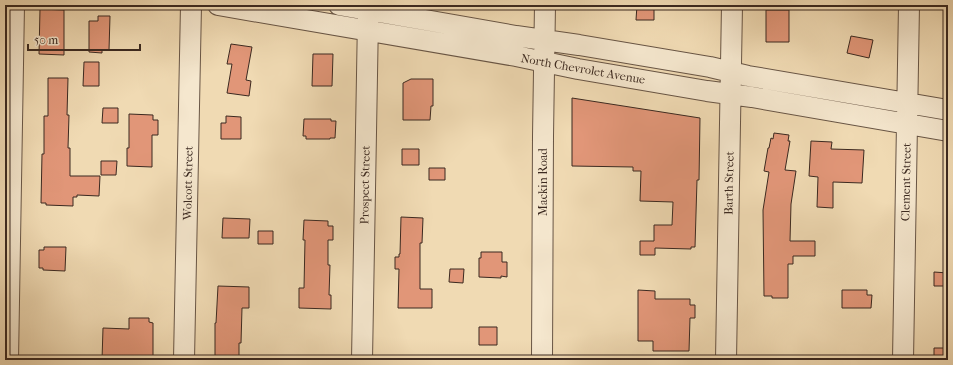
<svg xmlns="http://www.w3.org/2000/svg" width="953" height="365" font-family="'IM FELL French Canon',serif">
<rect width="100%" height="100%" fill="#f0dab3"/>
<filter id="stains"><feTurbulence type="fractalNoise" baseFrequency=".005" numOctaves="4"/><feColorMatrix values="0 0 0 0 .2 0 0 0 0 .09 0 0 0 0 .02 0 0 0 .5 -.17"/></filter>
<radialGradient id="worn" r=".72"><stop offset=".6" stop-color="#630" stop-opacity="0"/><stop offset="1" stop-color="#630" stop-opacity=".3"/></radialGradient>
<path fill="#e19678" stroke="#3b2920" d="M 637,5 L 654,5 L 654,20 L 636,20 Z
M 40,9 L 64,10 L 64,55 L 39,54 Z
M 766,10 L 789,10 L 789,42 L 766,42 Z
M 98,16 L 110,16 L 109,50 L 102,50 L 102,53 L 89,52 L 89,21 L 98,21 Z
M 851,36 L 873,40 L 869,58 L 847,53 Z
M 231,44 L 252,47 L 246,80 L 251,81 L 249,96 L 227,93 L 232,64 L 227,64 Z
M 313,54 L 333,54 L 332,86 L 312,86 Z
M 84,62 L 99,62 L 99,86 L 83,86 Z
M 48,78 L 68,78 L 67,115 L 69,115 L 68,148 L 70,148 L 70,176 L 100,176 L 99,196 L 77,195 L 77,197 L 73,197 L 73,206 L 46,205 L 46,203 L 41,203 L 42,154 L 44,154 L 44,116 L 48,116 Z
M 411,79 L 433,79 L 433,106 L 431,106 L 430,120 L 403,120 L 403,83 Z
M 572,98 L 700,118 L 699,180 L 697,180 L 695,247 L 691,247 L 691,249 L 655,248 L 655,255 L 640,255 L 640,241 L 654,241 L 654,225 L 672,225 L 673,202 L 640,201 L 641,171 L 633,171 L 633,167 L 572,166 Z
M 103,108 L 118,108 L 118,123 L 102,123 Z
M 129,114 L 153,115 L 153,120 L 158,120 L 158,135 L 152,135 L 152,167 L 127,166 L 127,148 L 129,148 Z
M 226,116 L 241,117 L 241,139 L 221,139 L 221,123 L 226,123 Z
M 304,119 L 331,119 L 331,121 L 336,121 L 335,138 L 330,138 L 330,139 L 306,139 L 306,136 L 303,136 Z
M 774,133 L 789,135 L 788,141 L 790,141 L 785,170 L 796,171 L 791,204 L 790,241 L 815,241 L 815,256 L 793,256 L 793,264 L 788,264 L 788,298 L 772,298 L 772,296 L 764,296 L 763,210 L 769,172 L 764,171 L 768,148 L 769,148 L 771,138 L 773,139 Z
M 811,141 L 832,142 L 831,149 L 864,150 L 862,183 L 833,182 L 833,208 L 817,207 L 818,177 L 809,176 Z
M 402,149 L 419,149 L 419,165 L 402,165 Z
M 101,161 L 117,161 L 116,175 L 101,175 Z
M 429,168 L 445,168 L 445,180 L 429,180 Z
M 401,217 L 423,218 L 422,243 L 420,243 L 420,289 L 432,289 L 432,308 L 398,308 L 399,269 L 395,269 L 395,257 L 399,257 L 399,254 L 400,254 Z
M 223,218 L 250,219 L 249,238 L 222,238 Z
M 304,220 L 328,221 L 328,226 L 333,226 L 333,240 L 328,240 L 328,265 L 330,265 L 329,295 L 331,295 L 331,309 L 299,308 L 299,288 L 304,288 L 305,240 L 303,240 Z
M 258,231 L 273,231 L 273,244 L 258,244 Z
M 44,247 L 66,247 L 65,271 L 43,270 L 43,268 L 39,268 L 39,250 L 44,250 Z
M 481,252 L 502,252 L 502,262 L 507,262 L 507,277 L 501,276 L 501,278 L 479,277 L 479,258 L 481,258 Z
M 450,269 L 464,269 L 463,283 L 449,282 Z
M 934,272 L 948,273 L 948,286 L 934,286 Z
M 218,286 L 249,287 L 249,308 L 242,308 L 241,343 L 239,343 L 239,360 L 215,360 L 215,323 L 216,323 Z
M 638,290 L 655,291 L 655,299 L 690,299 L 690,305 L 695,305 L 695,318 L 690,318 L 689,351 L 653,351 L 653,341 L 638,341 Z
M 842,290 L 867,290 L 867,295 L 872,295 L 871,308 L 842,308 Z
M 129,318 L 149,318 L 149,322 L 153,323 L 153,360 L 102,360 L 103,328 L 129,329 Z
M 479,327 L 497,327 L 497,345 L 479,345 Z
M 934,348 L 948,348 L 948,360 L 934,360 Z"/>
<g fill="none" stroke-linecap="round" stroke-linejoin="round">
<defs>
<path id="minor" d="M 218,5 L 516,56 L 578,69 L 707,91 L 752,97 L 948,131
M 339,5 L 516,36 L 579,45 L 710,67 L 748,76 L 948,110
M 8,360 L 14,5
M 184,360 L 191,5
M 362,360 L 368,18
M 542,360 L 543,136 L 545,5
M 726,360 L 732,5
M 903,360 L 909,5"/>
</defs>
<use href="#minor" stroke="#685545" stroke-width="22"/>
<use href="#minor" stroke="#f5e7ce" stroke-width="20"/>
</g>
<g text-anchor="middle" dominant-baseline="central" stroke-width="4" stroke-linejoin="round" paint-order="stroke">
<g font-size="12" fill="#3b2920" stroke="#f5e7ce">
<text transform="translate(583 69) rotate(10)">North Chevrolet Avenue</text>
<text transform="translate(543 182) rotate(-90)">Mackin Road</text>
<text transform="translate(906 182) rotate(-89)">Clement Street</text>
<text transform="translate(188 183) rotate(-89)">Wolcott Street</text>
<text transform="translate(729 183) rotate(-89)">Barth Street</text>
<text transform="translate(365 185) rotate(-89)">Prospect Street</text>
</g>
</g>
<rect width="953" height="365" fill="none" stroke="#f0dab3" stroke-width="20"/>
<rect x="6" y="6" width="941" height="353" fill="none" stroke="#3b2920" stroke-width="2"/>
<rect x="10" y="10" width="933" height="345" fill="none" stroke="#3b2920"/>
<path d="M28 44v6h112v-6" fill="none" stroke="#3b2920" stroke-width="2"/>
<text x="34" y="44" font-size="12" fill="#3b2920" stroke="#f5e7ce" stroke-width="3" paint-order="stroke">50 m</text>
<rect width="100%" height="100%" filter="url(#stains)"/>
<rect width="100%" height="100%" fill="url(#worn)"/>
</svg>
